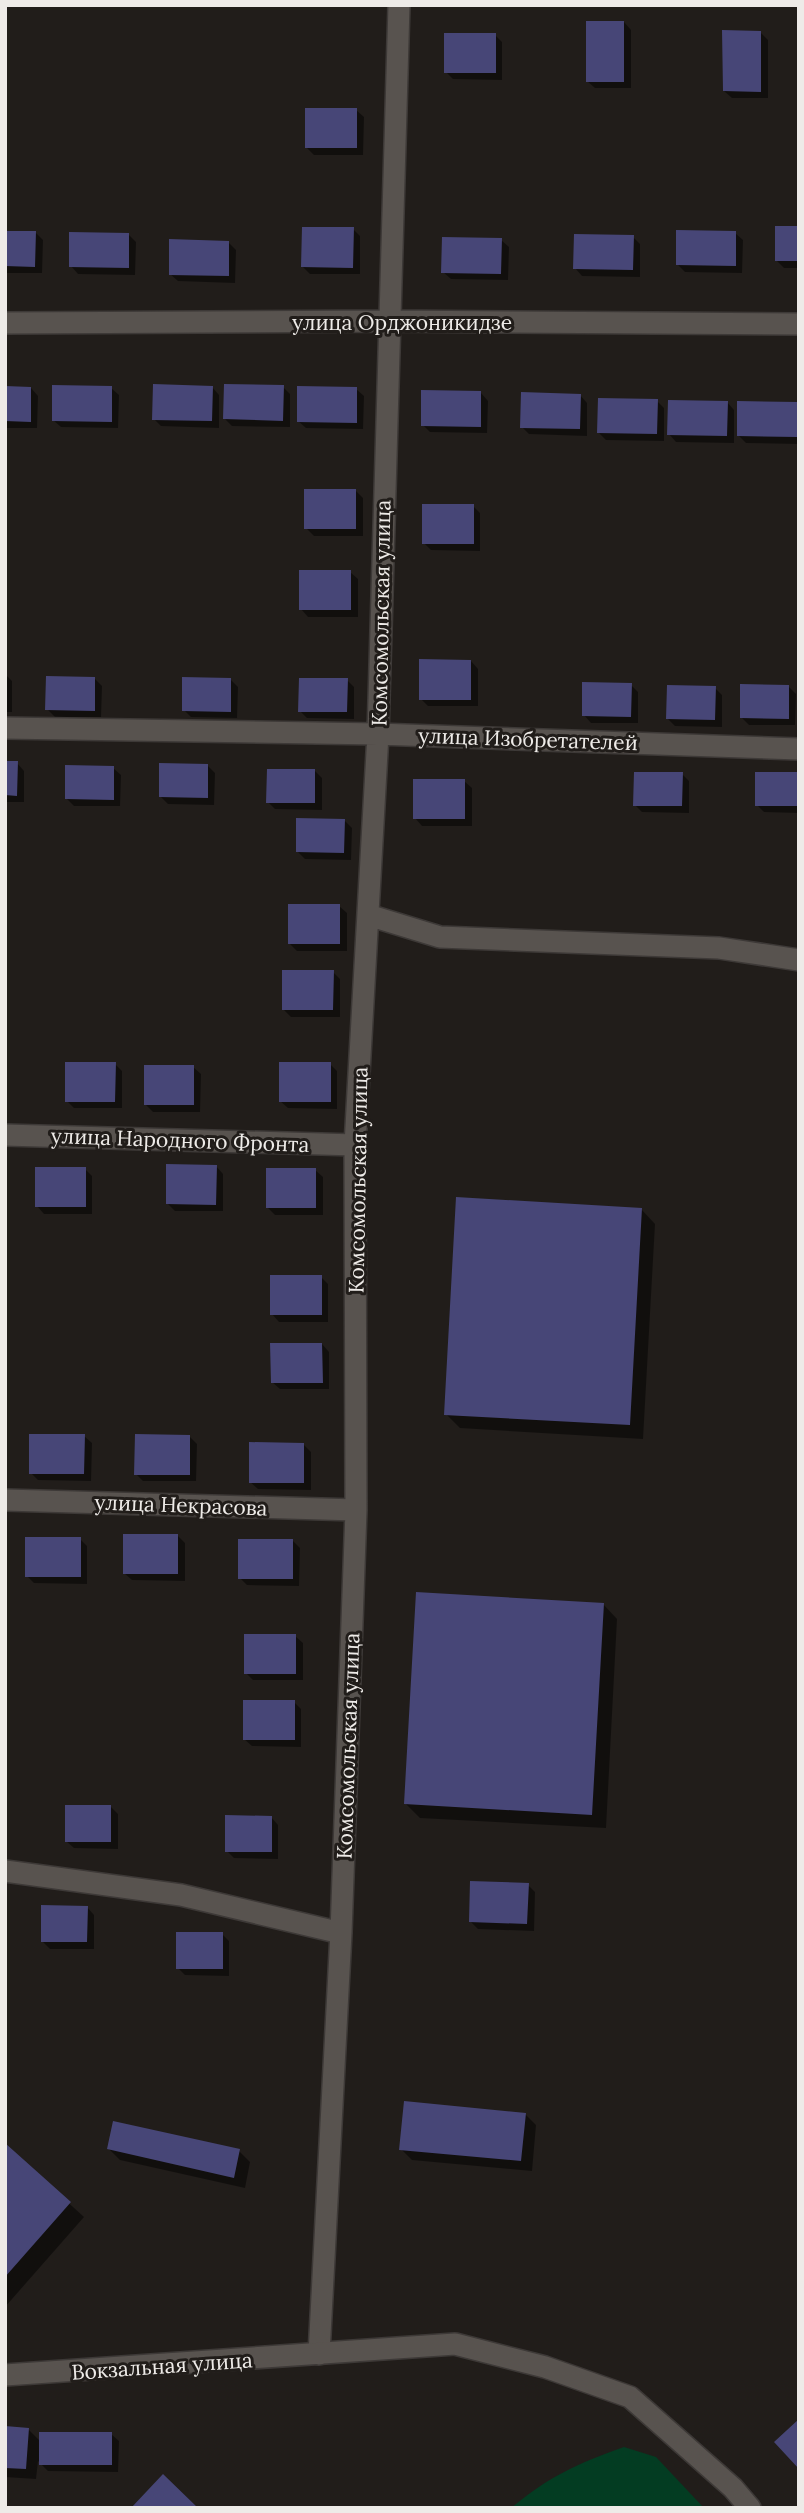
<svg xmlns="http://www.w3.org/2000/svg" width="804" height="2513" font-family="Lora,serif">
<rect width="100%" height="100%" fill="#211d1a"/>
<path fill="#033c22" d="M 624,2447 L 656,2457 L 704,2508 L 511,2508 C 548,2477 578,2463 624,2447 Z"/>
<path fill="#0007" d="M 624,22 L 631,30 L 631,88 L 595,88 L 587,81 Z
M 760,32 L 768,40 L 768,98 L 732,98 L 724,91 Z
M 495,35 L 502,42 L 502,80 L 453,79 L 446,72 Z
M 356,110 L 364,117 L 363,155 L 314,155 L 307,148 Z
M 799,228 L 799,268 L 784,268 L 776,260 Z
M 353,229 L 360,236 L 360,274 L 310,274 L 303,267 Z
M 5,233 L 36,233 L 43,240 L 42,273 L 5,273 Z
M 735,233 L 743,240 L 742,273 L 685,272 L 677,264 Z
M 129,235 L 136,242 L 135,275 L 78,274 L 71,266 Z
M 633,237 L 640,244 L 640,277 L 582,276 L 575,268 Z
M 501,240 L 509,247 L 508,280 L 451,279 L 443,272 Z
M 228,242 L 236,250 L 235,283 L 178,281 L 170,274 Z
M 212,387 L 219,395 L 219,428 L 161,426 L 154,419 Z
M 283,387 L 290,394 L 290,427 L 232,426 L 225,419 Z
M 5,388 L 31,388 L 38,396 L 37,428 L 5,428 Z
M 111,388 L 119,395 L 118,428 L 61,427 L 53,420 Z
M 356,389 L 364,396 L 363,429 L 306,428 L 298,421 Z
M 481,393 L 488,401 L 487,433 L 430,432 L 423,425 Z
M 580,395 L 587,403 L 587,436 L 529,434 L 522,427 Z
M 657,401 L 664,408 L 664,441 L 606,440 L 599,433 Z
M 727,402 L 734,410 L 734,443 L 676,442 L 669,434 Z
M 797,403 L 799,444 L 746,443 L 738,435 Z
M 356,491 L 363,498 L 363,536 L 314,536 L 306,528 Z
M 473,506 L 480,513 L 480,551 L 431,550 L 424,543 Z
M 350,572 L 358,579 L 358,617 L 308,617 L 301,609 Z
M 471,661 L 478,669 L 478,706 L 428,706 L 421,699 Z
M 5,674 L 12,681 L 12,712 L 5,712 Z
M 94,678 L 102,686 L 101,717 L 55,717 L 47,709 Z
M 230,679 L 238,687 L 237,718 L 191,717 L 184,710 Z
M 347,680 L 354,687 L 354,719 L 307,718 L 300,711 Z
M 631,685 L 638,692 L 638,723 L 591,723 L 584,715 Z
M 788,686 L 796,694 L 795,725 L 749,725 L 741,717 Z
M 715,688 L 722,695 L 722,727 L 675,726 L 668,719 Z
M 5,763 L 17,763 L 24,771 L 24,802 L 5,802 Z
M 208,766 L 215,773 L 214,805 L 168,804 L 161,797 Z
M 113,768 L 121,775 L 120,806 L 74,806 L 66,798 Z
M 315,771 L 322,778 L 322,810 L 275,809 L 268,802 Z
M 682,774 L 689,781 L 689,813 L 642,812 L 635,805 Z
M 799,774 L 799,813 L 764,812 L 757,805 Z
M 464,781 L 472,788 L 472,826 L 422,826 L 415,818 Z
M 345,821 L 352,828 L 351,860 L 305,859 L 298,852 Z
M 339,906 L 347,913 L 347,951 L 297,951 L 290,944 Z
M 333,972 L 340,979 L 340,1017 L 291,1017 L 284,1010 Z
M 115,1064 L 122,1071 L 122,1108 L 74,1108 L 67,1101 Z
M 330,1064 L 337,1071 L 337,1109 L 288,1108 L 280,1101 Z
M 193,1067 L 201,1074 L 200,1112 L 153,1112 L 145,1104 Z
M 216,1166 L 223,1174 L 223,1211 L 175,1211 L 168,1204 Z
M 85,1169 L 92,1176 L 92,1214 L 44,1214 L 37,1206 Z
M 315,1170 L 323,1177 L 323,1215 L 275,1215 L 267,1207 Z
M 641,1209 L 655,1224 L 643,1439 L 460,1428 L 446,1414 Z
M 321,1277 L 328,1284 L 328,1322 L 279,1322 L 272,1314 Z
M 322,1344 L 329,1352 L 329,1389 L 280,1389 L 272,1382 Z
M 84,1436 L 92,1443 L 91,1481 L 38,1480 L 31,1473 Z
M 189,1436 L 197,1444 L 196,1481 L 143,1481 L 136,1474 Z
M 304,1445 L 311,1452 L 311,1490 L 258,1489 L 250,1482 Z
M 178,1536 L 185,1543 L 185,1581 L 132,1580 L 124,1573 Z
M 80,1539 L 87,1546 L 87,1584 L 34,1583 L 27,1576 Z
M 293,1541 L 300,1548 L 299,1586 L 247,1585 L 240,1578 Z
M 603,1604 L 617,1619 L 606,1828 L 420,1818 L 406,1804 Z
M 295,1636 L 303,1643 L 303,1680 L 253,1680 L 246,1673 Z
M 294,1702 L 301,1709 L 301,1747 L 252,1746 L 244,1739 Z
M 111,1807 L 118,1814 L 118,1849 L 74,1848 L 66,1841 Z
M 271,1817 L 278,1825 L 278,1859 L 234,1858 L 227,1851 Z
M 528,1885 L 535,1892 L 534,1931 L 478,1929 L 471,1922 Z
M 87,1907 L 94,1915 L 94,1949 L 50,1949 L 42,1941 Z
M 222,1934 L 229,1941 L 229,1976 L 185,1975 L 178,1968 Z
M 525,2114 L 536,2125 L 532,2171 L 412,2160 L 401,2149 Z
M 5,2145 L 84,2217 L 5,2307 Z
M 109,2149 L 239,2151 L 250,2162 L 245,2188 L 120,2160 Z
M 5,2428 L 28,2429 L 41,2442 L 111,2434 L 119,2441 L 118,2472 L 48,2471 L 38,2461 L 36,2479 L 5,2477 Z"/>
<path fill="#474677" d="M 586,21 L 624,21 L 624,82 L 586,82 Z
M 722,30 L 761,31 L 761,92 L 723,91 Z
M 444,33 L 496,33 L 496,73 L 444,73 Z
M 305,108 L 357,108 L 357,148 L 305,148 Z
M 775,226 L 799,226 L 799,261 L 775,261 Z
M 302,227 L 354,227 L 353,268 L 301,267 Z
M 676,230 L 736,231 L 736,266 L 676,265 Z
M 5,231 L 36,231 L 35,267 L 5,266 Z
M 69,232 L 129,233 L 129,268 L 69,267 Z
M 574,234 L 634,235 L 633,270 L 573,269 Z
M 442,237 L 502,238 L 501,274 L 441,273 Z
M 169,239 L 229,241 L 229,276 L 169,275 Z
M 153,384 L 213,386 L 212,421 L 152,420 Z
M 224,384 L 284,385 L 283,421 L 223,419 Z
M 52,385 L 112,386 L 112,422 L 52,421 Z
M 5,386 L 31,387 L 31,422 L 5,421 Z
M 297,386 L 357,387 L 357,423 L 297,422 Z
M 421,390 L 481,391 L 481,427 L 421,426 Z
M 521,392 L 581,394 L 580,429 L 520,428 Z
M 598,398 L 658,399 L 657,434 L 597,433 Z
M 668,400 L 728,401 L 727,436 L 667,435 Z
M 737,401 L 798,402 L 797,437 L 737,436 Z
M 304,489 L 356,489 L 356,529 L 304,529 Z
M 422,504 L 474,504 L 474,544 L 422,544 Z
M 299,570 L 351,570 L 351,610 L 299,610 Z
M 419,659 L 471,660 L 471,700 L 419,700 Z
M 46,676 L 95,677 L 95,711 L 45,710 Z
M 182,677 L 231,678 L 231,712 L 182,711 Z
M 299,678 L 348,678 L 347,712 L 298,712 Z
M 582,682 L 632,683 L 631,717 L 582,716 Z
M 740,684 L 789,685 L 789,719 L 740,718 Z
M 667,685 L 716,686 L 715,720 L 666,719 Z
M 5,761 L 18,761 L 17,796 L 5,795 Z
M 159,763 L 208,764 L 208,798 L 159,797 Z
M 65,765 L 114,766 L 114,800 L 65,799 Z
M 267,769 L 315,769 L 315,803 L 266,803 Z
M 634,772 L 683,772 L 682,806 L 633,806 Z
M 755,772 L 799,772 L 799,806 L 755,806 Z
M 413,779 L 465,779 L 465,819 L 413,819 Z
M 296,818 L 345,819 L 344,853 L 296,852 Z
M 288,904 L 340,904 L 340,944 L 288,944 Z
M 282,970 L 334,970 L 333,1010 L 282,1010 Z
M 65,1062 L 116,1062 L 115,1102 L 65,1102 Z
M 279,1062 L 331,1062 L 331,1102 L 279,1102 Z
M 144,1065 L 194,1065 L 194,1105 L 144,1105 Z
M 166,1164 L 217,1165 L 216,1205 L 166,1204 Z
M 35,1167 L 86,1167 L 86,1207 L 35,1207 Z
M 266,1168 L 316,1168 L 316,1208 L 266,1208 Z
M 456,1197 L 642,1208 L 630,1425 L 444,1415 Z
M 270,1275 L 322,1275 L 322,1315 L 270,1315 Z
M 270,1343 L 322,1343 L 323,1383 L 271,1383 Z
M 29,1434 L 85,1434 L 84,1474 L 29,1474 Z
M 135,1434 L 190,1435 L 190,1475 L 134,1475 Z
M 249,1442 L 304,1443 L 304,1483 L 249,1483 Z
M 123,1534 L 178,1534 L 178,1574 L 123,1574 Z
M 25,1537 L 81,1537 L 81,1577 L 25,1577 Z
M 238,1539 L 293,1539 L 293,1579 L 238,1579 Z
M 416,1592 L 604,1603 L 592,1815 L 404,1804 Z
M 244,1634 L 296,1634 L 296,1674 L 244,1674 Z
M 243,1700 L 295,1700 L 295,1740 L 243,1740 Z
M 65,1805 L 111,1805 L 111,1842 L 65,1842 Z
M 225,1815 L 272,1816 L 272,1852 L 225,1852 Z
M 470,1881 L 529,1883 L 527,1924 L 469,1922 Z
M 41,1905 L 88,1906 L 87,1942 L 41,1942 Z
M 176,1932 L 223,1932 L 223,1969 L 176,1969 Z
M 404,2101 L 526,2113 L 521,2161 L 399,2150 Z
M 113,2121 L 240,2149 L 234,2178 L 107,2149 Z
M 5,2143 L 71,2202 L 5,2277 Z
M 799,2419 L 799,2469 L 774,2442 Z
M 5,2426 L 29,2428 L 26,2469 L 5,2468 Z
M 39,2432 L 112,2432 L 112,2465 L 39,2465 Z
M 163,2474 L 198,2508 L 131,2508 Z"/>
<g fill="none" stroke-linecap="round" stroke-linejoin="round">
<defs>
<path id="street" d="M 5,323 L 388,321 L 799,324
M 5,728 L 378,734 L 799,749
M 368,915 L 440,937 L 719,948 L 799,960
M 5,1135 L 355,1145
M 5,1500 L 356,1510
M 5,1871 L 181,1895 L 341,1933
M 319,2354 L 341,1933 L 356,1510 L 355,1145 L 378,734 L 399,5"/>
<path id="secondary" d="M 5,2375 L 455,2344 L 545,2367 L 630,2397 L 733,2488 L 750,2508"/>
</defs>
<use href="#street" stroke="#3d3937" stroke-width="24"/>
<use href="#secondary" stroke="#3d3937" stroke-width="24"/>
<use href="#street" stroke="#58534f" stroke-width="21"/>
<use href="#secondary" stroke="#58534f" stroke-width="21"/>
</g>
<g text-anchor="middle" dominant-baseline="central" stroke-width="6" stroke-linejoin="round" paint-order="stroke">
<g font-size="21" fill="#eeebe8" stroke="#211d1a">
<text x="402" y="322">улица Орджоникидзе</text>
<text transform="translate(381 613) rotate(-89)">Комсомольская улица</text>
<text transform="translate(528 739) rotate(2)">улица Изобретателей</text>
<text transform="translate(180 1140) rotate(2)">улица Народного Фронта</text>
<text transform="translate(358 1180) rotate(-89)">Комсомольская улица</text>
<text transform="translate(181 1505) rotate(2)">улица Некрасова</text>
<text transform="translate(348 1746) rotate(-88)">Комсомольская улица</text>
<text transform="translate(162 2366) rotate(-4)">Вокзальная улица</text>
</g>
</g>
<rect width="804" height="2513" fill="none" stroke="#eeebe8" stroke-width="14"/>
</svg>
